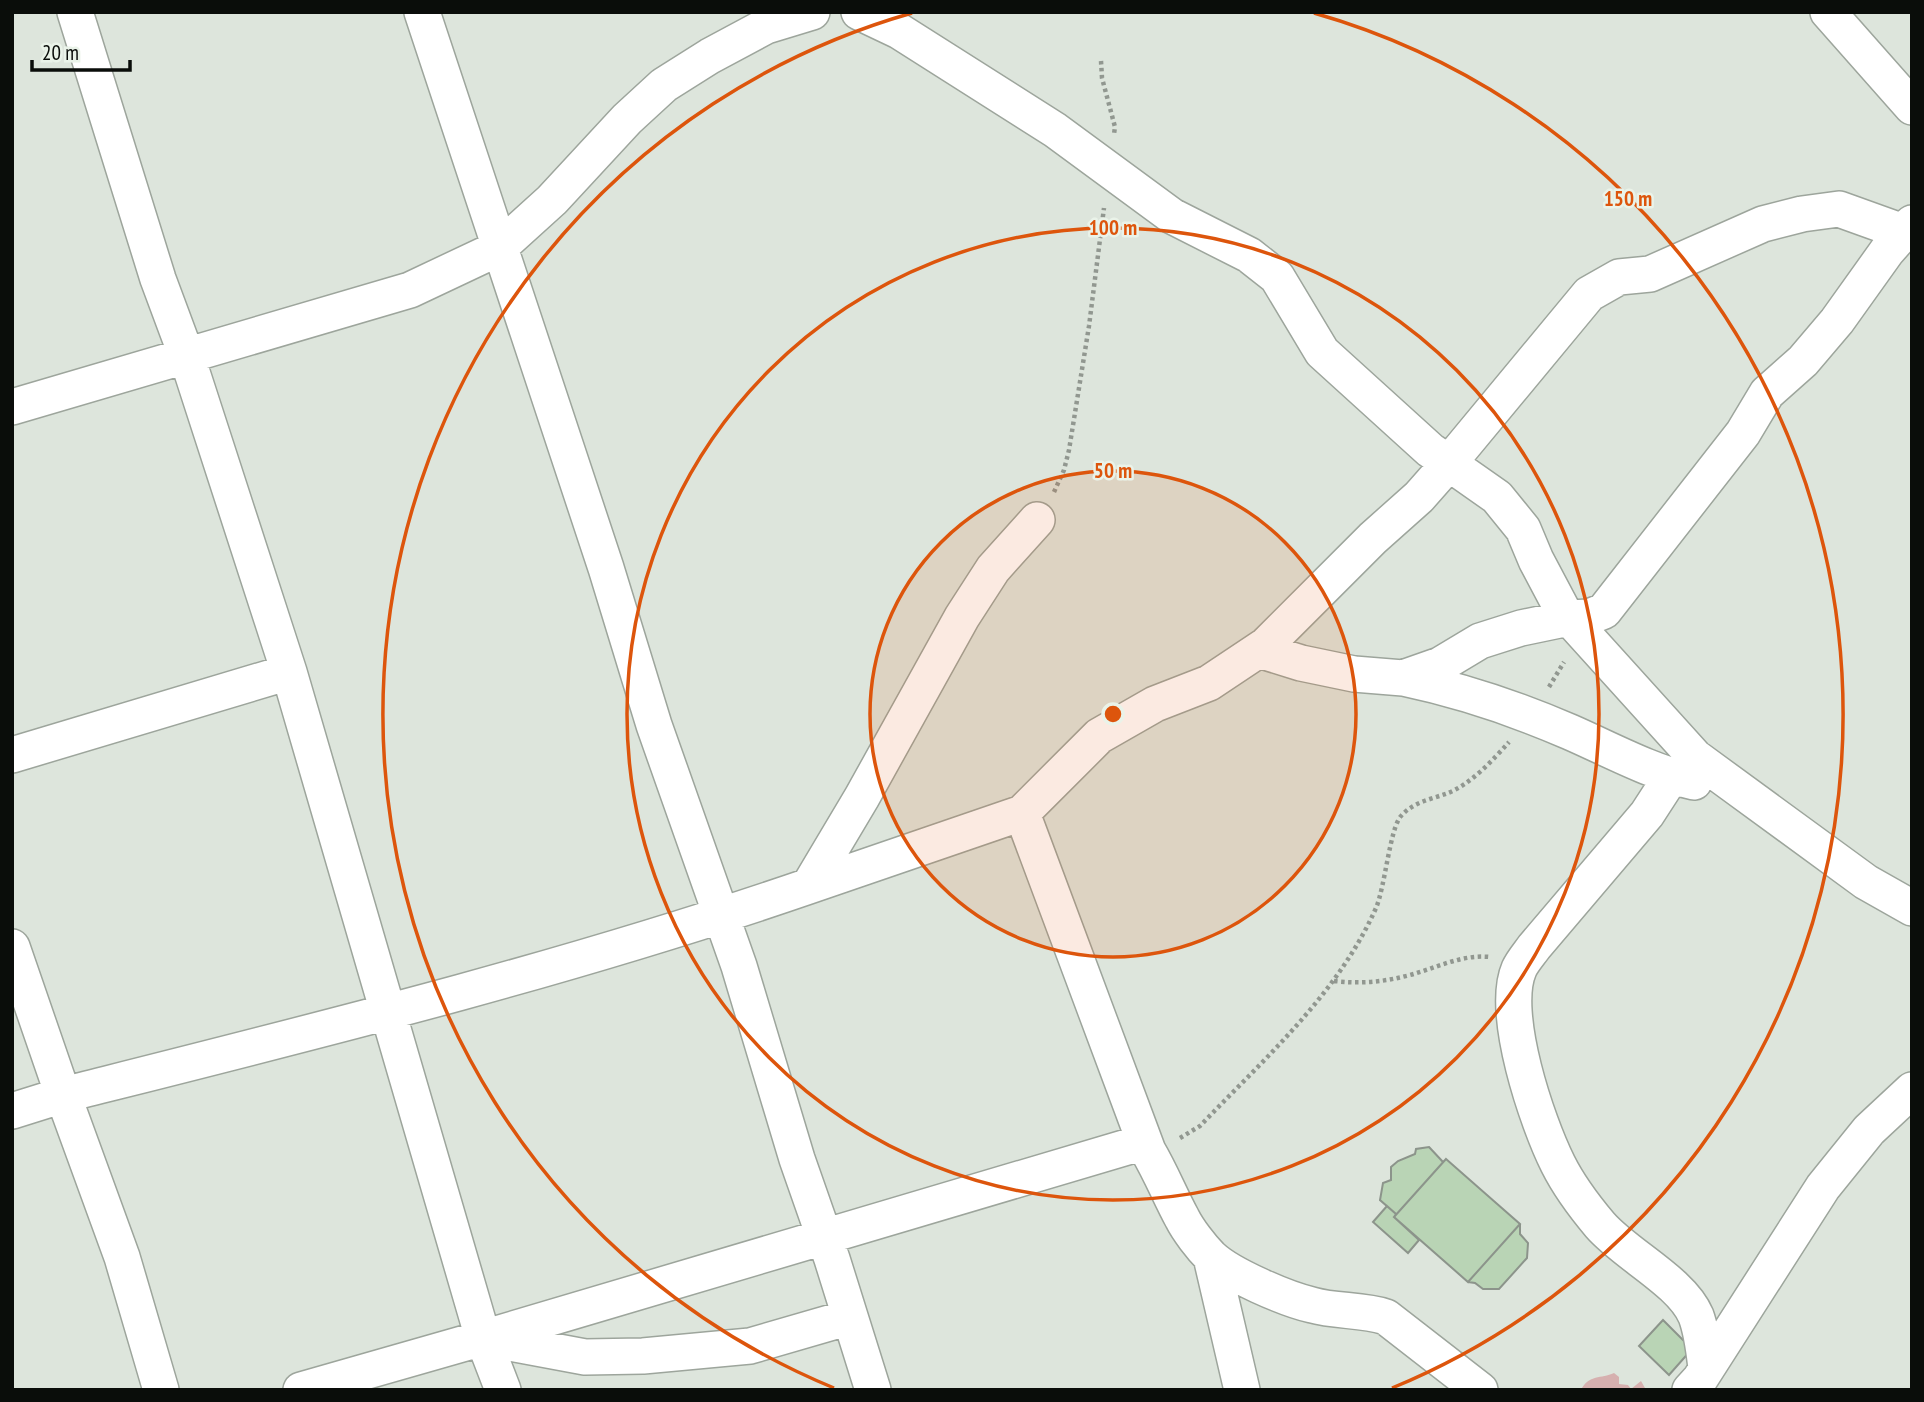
<svg xmlns="http://www.w3.org/2000/svg" width="1924" height="1402" font-family="'PT Sans Narrow',sans-serif">
<rect width="100%" height="100%" fill="#dde5dc"/>
<path fill="#d6b0af" d="M 1614,1373 L 1619,1377 L 1619,1384 L 1628,1385 L 1631,1389 L 1641,1381 L 1645,1388 L 1651,1390 L 1581,1390 C 1589,1374 1601,1379 1614,1373 Z"/>
<path fill="#b9d4b5" stroke="#8c948b" stroke-width="2" d="M 1429,1147 L 1443,1162 L 1446,1159 L 1520,1224 L 1520,1234 L 1528,1243 L 1527,1258 L 1499,1289 L 1483,1289 L 1475,1283 L 1468,1282 L 1394,1217 L 1396,1214 L 1380,1200 L 1383,1183 L 1391,1180 L 1391,1167 L 1398,1161 L 1415,1154 L 1416,1149 Z
M 1446,1159 L 1520,1224 L 1468,1282 L 1394,1217 Z
M 1387,1206 L 1396,1214 L 1394,1217 L 1419,1240 L 1408,1253 L 1373,1222 Z
M 1663,1320 L 1692,1349 L 1669,1375 L 1639,1346 Z"/>
<g fill="none" stroke-linecap="round" stroke-linejoin="round">
<defs>
<path id="minor" d="M 75,12 L 158,279 L 187,357 L 289,672 L 483,1338 L 503,1390
M 422,12 L 606,568 L 654,725 L 739,966 L 797,1159 L 832,1259 L 873,1390
M 859,12 L 899,31 L 1055,130 L 1172,216 L 1249,255 L 1277,277 L 1322,352 L 1430,450 L 1497,497 L 1523,529 L 1536,560 L 1563,611 L 1695,757 L 1866,882 L 1912,908
M 1828,12 L 1912,107
M 12,407 L 410,290 L 499,248 L 552,200 L 627,119 L 664,85 L 710,56 L 766,26 L 812,12
M 1259,650 L 1301,663 L 1354,674 L 1403,678 L 1440,665 L 1480,641 L 1521,628 L 1569,618 L 1589,617 L 1604,611 L 1743,433 L 1767,393 L 1803,361 L 1837,321 L 1887,251 L 1912,223
M 1403,678 C 1460,690 1517,709 1570,732 C 1611,750 1651,772 1694,782
M 12,755 L 289,672
M 1671,777 L 1647,814 L 1534,947 C 1529,954 1522,962 1519,969 C 1500,1013 1537,1122 1558,1164 C 1569,1186 1584,1206 1600,1225 C 1626,1255 1681,1281 1696,1316 C 1702,1332 1704,1351 1706,1368
M 1022,813 L 1148,1151 C 1161,1173 1170,1196 1182,1218 C 1188,1230 1201,1247 1211,1257 C 1230,1275 1286,1299 1312,1305 C 1337,1312 1362,1309 1386,1317 L 1480,1390
M 809,886 L 1022,813 L 1099,736 L 1155,704 L 1209,683 L 1266,645 L 1373,538 L 1419,497 L 1449,463 L 1589,294 L 1619,277 L 1650,274 L 1763,224 L 1802,214 L 1839,209 L 1903,232
M 12,947 L 63,1095 L 122,1257 L 161,1390
M 12,1111 L 63,1095 C 313,1032 565,970 809,886 L 862,797 L 962,617 L 993,569 L 1037,520
M 1211,1257 L 1242,1390
M 483,1338 L 1144,1142
M 301,1390 L 483,1338 L 585,1357 L 643,1356 L 750,1346 L 850,1317
M 1690,1390 L 1700,1379 L 1823,1187 L 1869,1130 L 1912,1090"/>
</defs>
<use href="#minor" stroke="#9da59c" stroke-width="38"/>
<path stroke="#919790" stroke-width="4.5" stroke-dasharray="3.5 3.5" stroke-linecap="butt" d="M 1101,61 L 1102,78 L 1115,127 L 1114,134
M 1054,492 L 1064,470 L 1069,450 L 1089,326 L 1104,208
M 1549,687 L 1564,662
M 1334,981 C 1361,984 1384,982 1410,975 C 1436,968 1462,954 1490,957
M 1180,1138 L 1200,1126 C 1264,1059 1338,994 1376,908 C 1385,887 1390,828 1401,816 C 1413,802 1432,799 1448,793 C 1471,784 1493,760 1509,742"/>
<use href="#minor" stroke="#fff" stroke-width="35"/>
</g>
<circle cx="1113" cy="714" r="243" fill="#dd550c" fill-opacity=".12"/>
<g fill="none" stroke="#dd550c" stroke-width="3.5">
<circle cx="1113" cy="714" r="243"/>
<circle cx="1113" cy="714" r="486"/>
<path d="M834 1388A729 729 0 0 1 912 13M1314 13A729 729 0 0 1 1392 1388"/>
</g>
<circle cx="1113" cy="714" r="10" fill="#dd550c" stroke="#eaf3e9" stroke-width="3.5"/>
<g font-size="21" text-anchor="middle" font-weight="bold" fill="#dd550c" stroke="#eaf3e9" stroke-width="5" stroke-linejoin="round" paint-order="stroke">
<text x="1628" y="206">150 m</text>
<text x="1113" y="235">100 m</text>
<text x="1113" y="478">50 m</text>
</g>
<rect width="1924" height="1402" fill="none" stroke="#0a0d0a" stroke-width="28"/>
<path d="M32 60v10h98v-10" fill="none" stroke="#0a0d0a" stroke-width="3.5"/>
<text x="42" y="60" font-size="21" fill="#0a0d0a" stroke="#eaf3e9" stroke-width="5" paint-order="stroke">20 m</text>
</svg>
